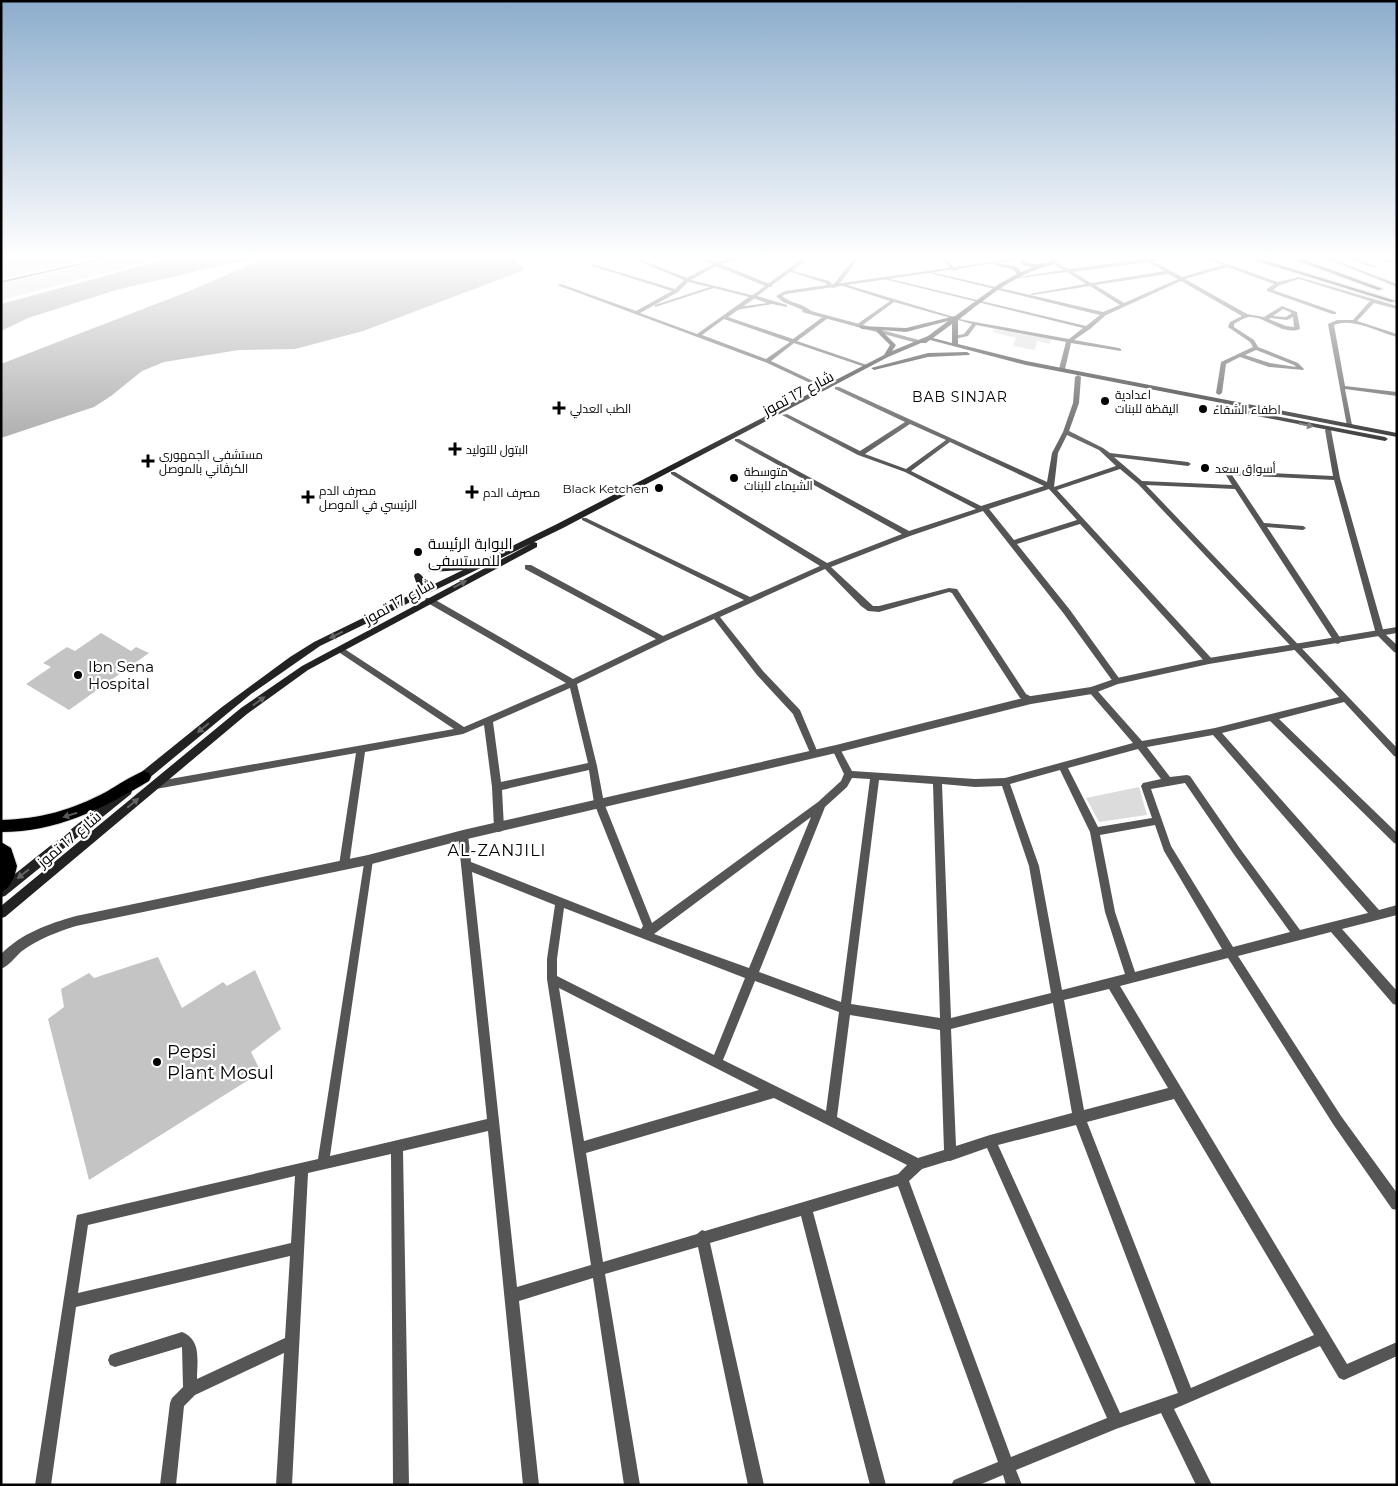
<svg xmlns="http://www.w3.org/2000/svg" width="1398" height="1486" font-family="Montserrat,Cairo,sans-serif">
<rect width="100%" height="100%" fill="#fff"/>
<path fill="#dcdcdc" d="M 1,259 L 93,259 L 1,278 Z
M 111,259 L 160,259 L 1,300 L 1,284 Z
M 994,329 L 1051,339 L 1050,344 L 1037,341 L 1035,350 L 1013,346 L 1016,338 L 993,332 Z
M 1139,787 L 1147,815 L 1099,822 L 1086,798 Z"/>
<path fill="#a3a3a3" d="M 168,259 L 515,259 L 515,264 L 525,267 L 522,271 L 363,331 L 295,349 L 239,350 L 164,362 L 142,371 L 111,396 L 94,407 L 1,438 L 1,364 L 192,290 L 262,259 L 236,262 L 116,290 L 28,318 L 1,331 L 1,304 Z"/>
<path fill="#c4c4c4" d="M 101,633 L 131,651 L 136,647 L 149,653 L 69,710 L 26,684 L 51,667 L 43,663 L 67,647 L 75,651 Z
M 158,957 L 182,1008 L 223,982 L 227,986 L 255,970 L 281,1029 L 251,1052 L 261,1072 L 89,1180 L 48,1019 L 64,1007 L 61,989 L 89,973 L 94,978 Z"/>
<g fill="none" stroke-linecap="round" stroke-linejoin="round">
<defs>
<path id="primary" d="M 1251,259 L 1259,259 L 1396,301 L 1391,302 Z
M 1293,259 L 1301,259 L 1383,289 L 1378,290 Z"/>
<path id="trunk" d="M 144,771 L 149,773 L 151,777 L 149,781 C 102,809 57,832 1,832 L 1,820 C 40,819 72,810 106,792 C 118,785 131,776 144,771 Z
M 1,842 L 11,848 L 17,866 C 15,876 11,888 1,892 Z"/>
</defs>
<use href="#primary" stroke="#dbdbdb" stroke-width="3"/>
<use href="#trunk" stroke="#dbdbdb" stroke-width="2"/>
<path fill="#555" fill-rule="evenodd" d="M 99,259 L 105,259 L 1,283 L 1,281 Z
M 634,259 L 639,259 L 687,278 L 713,264 L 702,259 L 707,259 L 716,262 L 736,259 L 736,260 L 720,264 L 772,285 L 772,287 L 768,287 L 716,266 L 691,280 L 755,296 L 755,298 L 728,317 L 793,339 L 824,316 L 828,316 L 828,318 L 797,341 L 870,366 L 865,367 L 794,343 L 771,361 L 828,388 L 823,389 L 765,362 L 557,285 L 561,284 L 636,311 L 672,291 L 592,266 L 592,264 L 675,289 L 684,280 ZM 688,282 L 710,287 L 655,305 L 655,307 L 714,288 L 749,297 L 697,334 L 640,313 L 678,292 ZM 724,319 L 790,342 L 766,359 L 702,335 Z
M 854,259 L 858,259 L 837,287 L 832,288 L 825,283 L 788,271 L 790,270 L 829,281 L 833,285 Z
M 941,259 L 945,259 L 958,270 L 954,271 Z
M 1144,259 L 1163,259 L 1163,260 L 1153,261 L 1182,277 L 1223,265 L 1208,259 L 1213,259 L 1278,282 L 1299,277 L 1397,306 L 1397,309 L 1374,303 L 1357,321 L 1397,334 L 1397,337 C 1378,332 1353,317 1334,325 L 1345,386 L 1397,392 L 1397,396 L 1345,389 L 1352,425 L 1347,426 L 1328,324 L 1337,320 L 1353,320 L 1370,301 L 1299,279 L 1280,285 L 1273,290 L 1336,312 L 1336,314 L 1332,314 L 1267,291 L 1267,289 L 1274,284 L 1227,267 L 1185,279 L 1247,314 L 1264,317 L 1282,306 L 1297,312 L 1300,329 C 1282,336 1266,316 1249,317 C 1244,318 1239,321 1234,324 L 1234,327 L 1254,340 L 1258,347 L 1298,363 L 1304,369 L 1303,370 L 1269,367 L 1240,357 L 1226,364 L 1222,393 L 1219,395 L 1216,393 L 1221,362 L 1253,347 L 1250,342 L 1228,327 L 1230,322 L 1242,316 L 1181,281 L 1106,315 L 1090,329 L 1074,340 L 1119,348 L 1121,349 L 1121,351 L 1071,343 L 1065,369 L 1062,371 L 1059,369 L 1066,342 L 976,325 L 968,336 L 955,339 L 953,338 L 953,336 L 964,334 L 972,324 L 894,302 L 860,327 L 856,327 L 856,325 L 890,301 L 840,285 L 844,284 L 964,320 L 1069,339 L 1083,328 L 884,279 L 886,278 L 1086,326 L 1100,315 L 929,273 L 931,272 L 1103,312 L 1120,305 L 1090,286 L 1032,295 L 1030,294 L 1086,284 L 1067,272 L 1013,279 L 1011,278 L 1064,270 L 1052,263 L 1054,261 L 1069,269 ZM 1148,262 L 1165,271 L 1091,283 L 1073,272 ZM 1168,274 L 1178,279 L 1124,303 L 1095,285 ZM 1283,309 L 1292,313 L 1286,317 L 1273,316 ZM 1293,317 L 1294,327 L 1286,326 L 1269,319 L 1270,318 L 1287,320 ZM 1256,350 L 1294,365 L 1296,367 L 1270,363 L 1245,355 Z
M 1327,259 L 1332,259 L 1397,284 L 1397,287 Z
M 1350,259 L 1355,259 L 1378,267 L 1374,268 Z
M 1378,259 L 1397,261 L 1397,263 L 1380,260 Z
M 1078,375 L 1081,377 L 1079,403 L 1069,431 L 1103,448 L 1110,453 L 1188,462 L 1191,464 L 1188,466 L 1114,457 L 1142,481 L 1232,485 L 1226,475 L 1228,472 L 1230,471 L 1333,476 L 1325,430 L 1328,428 L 1331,430 L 1340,478 L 1384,633 L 1397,645 L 1397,653 L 1394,652 L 1376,634 L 1334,480 L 1232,475 L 1264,523 L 1303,526 L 1306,528 L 1303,530 L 1267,527 L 1341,639 L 1342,641 L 1338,644 L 1335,643 L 1235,489 L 1146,485 L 1397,748 L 1397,757 L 1394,756 L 1344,702 L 1279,719 L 1397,833 L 1397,844 L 1394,843 L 1270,721 L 1222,733 L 1379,910 L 1397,905 L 1397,915 L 1342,929 L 1397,991 L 1397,1005 L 1393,1004 L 1331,932 L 1238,956 L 1341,1116 L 1397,1193 L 1397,1210 L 1392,1209 L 1333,1124 L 1228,958 L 1120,986 L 1347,1364 L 1397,1342 L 1397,1356 L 1344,1380 L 1339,1378 L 1320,1346 L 1174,1409 L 1212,1485 L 1196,1485 L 1161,1413 L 1116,1429 L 1016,1470 L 1022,1485 L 1006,1485 L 1003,1475 L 979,1485 L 951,1485 L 954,1480 L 998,1462 L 898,1186 L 813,1212 L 886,1485 L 870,1485 L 801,1216 L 710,1243 L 764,1485 L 748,1485 L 698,1247 L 605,1274 L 640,1485 L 624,1485 L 593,1278 L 519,1301 L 539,1485 L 523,1485 L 488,1131 L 403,1151 L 409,1485 L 393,1485 L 391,1154 L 308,1173 L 292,1485 L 276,1485 L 284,1353 L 195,1395 L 184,1406 L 176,1485 L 160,1485 L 170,1403 L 172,1398 L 183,1387 L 182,1347 L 115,1367 L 110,1365 L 108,1360 L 110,1355 L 115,1353 L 182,1332 C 202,1340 197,1361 197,1379 L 285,1338 L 290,1256 L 76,1307 L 51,1485 L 35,1485 L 76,1220 L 77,1215 L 318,1159 L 365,857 L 368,856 L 371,857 L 373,860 L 330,1156 L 487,1119 L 458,835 L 460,832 L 463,831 L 466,832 L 468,835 L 471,862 L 641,929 L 643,926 L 594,803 L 589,770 L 502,790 L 504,828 L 502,831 L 499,832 L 496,831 L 494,828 L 492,787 L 484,725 L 463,734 L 365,752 L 349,865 L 347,868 L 344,869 L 341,868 L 339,865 L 356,753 L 156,789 L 153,788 L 151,785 L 153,782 L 454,729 L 337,651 L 336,649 L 340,646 L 464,727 L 566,683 L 426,602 L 425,600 L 426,598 L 432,598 L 573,679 L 656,639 L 525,569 L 525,565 L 531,565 L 663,636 L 744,600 L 582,520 L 582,518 L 586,518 L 750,597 L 820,566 L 671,474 L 671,472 L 675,472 L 827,563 L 902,534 L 735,441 L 735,439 L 739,439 L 909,531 L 976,509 L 905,472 L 858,455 L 782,415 L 787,414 L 860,451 L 905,422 L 835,389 L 835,387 L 839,387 L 1047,482 L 1052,453 L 1063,432 L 1073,403 L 1075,377 ZM 910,424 L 946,440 L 906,469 L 865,454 ZM 1067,435 L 1099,450 L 1116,466 L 1054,487 L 1058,453 ZM 950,442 L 1044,486 L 981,506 L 911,471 ZM 1120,469 L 1138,484 L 1339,697 L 1215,728 L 1142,741 L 1095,688 L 1092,687 L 1088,690 L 1089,692 L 1133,743 L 1005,778 L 975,779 L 852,771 L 839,747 L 833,747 L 832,749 L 844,774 L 841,781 L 818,802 L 652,923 L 604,803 L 597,766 L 577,684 L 666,641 L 714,619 L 757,675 L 793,714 L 811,755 L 817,755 L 818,753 L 800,710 L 763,671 L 720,617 L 825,569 L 861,606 L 868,611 L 879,612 L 949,592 L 952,593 L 1020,698 L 1031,703 L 1034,702 L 1035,700 L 1034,698 L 1026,694 L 957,589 L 949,588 L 879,606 L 873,606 L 831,567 L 910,536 L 983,511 L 1064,614 L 1114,683 L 1120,683 L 1121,681 L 1070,610 L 1017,544 L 1080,524 L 1206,663 L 1212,663 L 1213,661 L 1212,659 L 1057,490 ZM 1049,489 L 1077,520 L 1014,540 L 989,509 ZM 570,688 L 588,763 L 501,782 L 493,722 ZM 1213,735 L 1368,913 L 1300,930 L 1241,850 L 1190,776 L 1187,775 L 1170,777 L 1147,747 ZM 1138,749 L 1161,779 L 1143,783 L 1141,786 L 1152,818 L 1098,827 L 1068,768 ZM 1060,770 L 1090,832 L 1105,912 L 1125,974 L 1062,990 L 1039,866 L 1010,784 ZM 852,778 L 870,779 L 841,1002 L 759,972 L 825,807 L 847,787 ZM 879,780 L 933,784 L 940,1018 L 851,1004 ZM 1185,783 L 1235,856 L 1290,932 L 1233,947 L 1171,846 L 1151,789 ZM 942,784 L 975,787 L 1002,786 L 1029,866 L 1051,993 L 951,1018 ZM 811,817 L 749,968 L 654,934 ZM 1155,825 L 1164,851 L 1222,949 L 1135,972 L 1115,912 L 1100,835 ZM 472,872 L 555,905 L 547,959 L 547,979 L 591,1265 L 517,1287 ZM 564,908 L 745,978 L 714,1055 L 557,976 L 557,959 ZM 755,981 L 839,1012 L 826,1111 L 723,1060 ZM 559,988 L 759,1090 L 584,1141 ZM 1109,989 L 1168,1088 L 1084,1110 L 1064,1000 ZM 1053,1003 L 1072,1113 L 990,1135 L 956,1146 L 951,1029 ZM 850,1015 L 940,1030 L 944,1150 L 918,1158 L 837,1117 ZM 774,1098 L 907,1165 L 898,1174 L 705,1231 L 702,1230 L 697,1234 L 603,1262 L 586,1153 ZM 1174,1099 L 1314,1335 L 1191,1388 L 1087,1122 ZM 1076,1125 L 1178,1393 L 1120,1413 L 998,1145 ZM 987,1148 L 1107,1418 L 1011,1457 L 909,1181 L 922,1169 L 948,1161 L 950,1161 ZM 295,1176 L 291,1243 L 78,1293 L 88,1225 Z"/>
<path fill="#555" fill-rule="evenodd" d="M 802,259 L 808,259 L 757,296 L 787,305 L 787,307 L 772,304 L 736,310 L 735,309 L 738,307 L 767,303 L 750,297 Z
M 1012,259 L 1023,259 L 786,294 L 782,296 C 791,304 803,303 811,311 L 919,340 L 920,341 L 917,343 L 802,312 L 803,310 L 783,302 L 776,296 L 785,291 Z
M 1397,627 L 1397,633 L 1209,664 L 1118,684 L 1092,694 L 1031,704 L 836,753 L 463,840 L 368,865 L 76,926 C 57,932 38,939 22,951 C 15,957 9,966 1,969 L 1,954 C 22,933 48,924 76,916 L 368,855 L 463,830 L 836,745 L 1031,696 L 1091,687 L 1117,678 L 1209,658 Z"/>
<path fill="#222" fill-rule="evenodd" d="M 1019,259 L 1023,259 L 1026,263 L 1038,264 L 1048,263 L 1052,259 L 1057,259 L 1052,265 C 1015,273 987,298 958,320 L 958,344 L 1026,361 L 1397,433 L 1397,437 L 1026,365 L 930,340 L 926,343 L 921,343 L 888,357 L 563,528 L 320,646 L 251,694 L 142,784 L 134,784 L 133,781 L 134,778 L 222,707 L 290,657 L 314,642 L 414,593 L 417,585 L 414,576 L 415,574 L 418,573 C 424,575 426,583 424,589 L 463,570 L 431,572 L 428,571 L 428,567 L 467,564 L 471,566 L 557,524 L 884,355 L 890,345 L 877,332 L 877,330 L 862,329 L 859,327 L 860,326 L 906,328 L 955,316 L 999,284 L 1017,274 L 1013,269 L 995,265 L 995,263 L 1017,267 L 1021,272 L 1033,267 L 1022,265 ZM 948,321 L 928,336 L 892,351 L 896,345 L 881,330 L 906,332 ZM 952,324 L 952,343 L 933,338 Z
M 967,352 L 970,354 L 969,355 L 928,357 L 874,370 L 871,368 L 928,353 Z
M 1218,405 L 1385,437 L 1388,439 L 1385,441 L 1216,408 L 1216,406 Z
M 534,542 L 537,543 L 537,547 L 308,670 L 247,714 L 5,917 L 1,918 L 1,906 L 241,708 L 302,666 Z
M 127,787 L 131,788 L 132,791 L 131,794 L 5,896 L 1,897 L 1,885 L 123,788 Z"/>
<use href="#primary" fill="#000" fill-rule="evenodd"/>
<use href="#trunk" fill="#000" fill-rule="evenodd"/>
</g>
<defs><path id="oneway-solid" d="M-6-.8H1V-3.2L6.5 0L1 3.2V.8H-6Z" transform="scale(1.25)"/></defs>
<g fill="#646464">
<use href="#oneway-solid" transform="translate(1306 425) rotate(12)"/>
<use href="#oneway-solid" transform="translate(460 584) rotate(-28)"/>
<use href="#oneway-solid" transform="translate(336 635) rotate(154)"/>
<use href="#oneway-solid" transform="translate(259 701) rotate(-36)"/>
<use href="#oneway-solid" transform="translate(203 728) rotate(141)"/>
<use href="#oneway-solid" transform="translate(133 803) rotate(-40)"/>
<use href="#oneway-solid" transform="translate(23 874) rotate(142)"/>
</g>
<use fill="#595959" href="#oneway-solid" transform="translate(70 815) rotate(163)"/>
<linearGradient id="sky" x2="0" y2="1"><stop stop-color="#8cadcc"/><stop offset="0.55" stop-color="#fff"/><stop offset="1" stop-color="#fff" stop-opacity="0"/></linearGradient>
<rect width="1398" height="467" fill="url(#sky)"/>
<g fill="#000" stroke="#fff" stroke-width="2">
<circle cx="1105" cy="401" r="5"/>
<path d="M556.5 400.5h5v5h5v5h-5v5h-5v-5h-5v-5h5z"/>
<circle cx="1203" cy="409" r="5"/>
<path d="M452.5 441.5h5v5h5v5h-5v5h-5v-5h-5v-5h5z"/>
<path d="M145.5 453.5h5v5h5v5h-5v5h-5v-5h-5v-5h5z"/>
<circle cx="1205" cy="468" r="5"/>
<circle cx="734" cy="478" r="5"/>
<circle cx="659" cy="488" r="5"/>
<path d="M469.5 484.5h5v5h5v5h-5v5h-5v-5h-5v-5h5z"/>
<path d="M305.5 489.5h5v5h5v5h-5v5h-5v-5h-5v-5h5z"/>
<circle cx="418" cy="552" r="5"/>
<circle cx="78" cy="675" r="5"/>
<circle cx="157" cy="1062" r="5"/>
</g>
<g text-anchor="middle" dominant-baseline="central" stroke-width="4.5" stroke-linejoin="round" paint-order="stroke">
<g font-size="12" fill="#000" stroke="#fff" text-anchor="start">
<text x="1115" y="394">اعدادية<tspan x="1115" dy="14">اليقظة للبنات</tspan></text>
<text x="570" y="408">الطب العدلي</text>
<text x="1213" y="409">اطفاء الشفاء</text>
<text x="466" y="449">البتول للتوليد</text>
<text x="159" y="454">مستشفى الجمهوري<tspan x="159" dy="14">الكرڤاني بالموصل</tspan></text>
<text x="1215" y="468">أسواق سعد</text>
<text x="744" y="471">متوسطة<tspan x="744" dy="14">الشيماء للبنات</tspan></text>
<text x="649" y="488" text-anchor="end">Black Ketchen</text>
<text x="319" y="490">مصرف الدم<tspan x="319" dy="14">الرئيسي في الموصل</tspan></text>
<text x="483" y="492">مصرف الدم</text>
</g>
<g font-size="14" letter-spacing="1" fill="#000" stroke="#fff">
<text x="960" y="397">BAB SINJAR</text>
</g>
<g font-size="15" fill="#000" stroke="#fff">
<text transform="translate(798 393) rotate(-28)">شارع 17 تموز</text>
<text transform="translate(399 601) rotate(-29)">شارع 17 تموز</text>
<text transform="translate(69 839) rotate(-40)">شارع 17 تموز</text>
</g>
<g font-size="15" fill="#000" stroke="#fff" text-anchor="start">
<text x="428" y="543">البوابة الرئيسة<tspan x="428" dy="17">للمستسفى</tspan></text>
<text x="88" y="666">Ibn Sena<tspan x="88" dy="17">Hospital</tspan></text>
</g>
<g font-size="16" letter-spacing="1" fill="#000" stroke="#fff">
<text x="497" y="850">AL-ZANJILI</text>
</g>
<g font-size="18" fill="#000" stroke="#fff" text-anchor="start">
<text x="167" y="1052">Pepsi<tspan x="167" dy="21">Plant Mosul</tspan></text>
</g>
</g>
<rect width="1398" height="1486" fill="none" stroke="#000000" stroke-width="5"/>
</svg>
